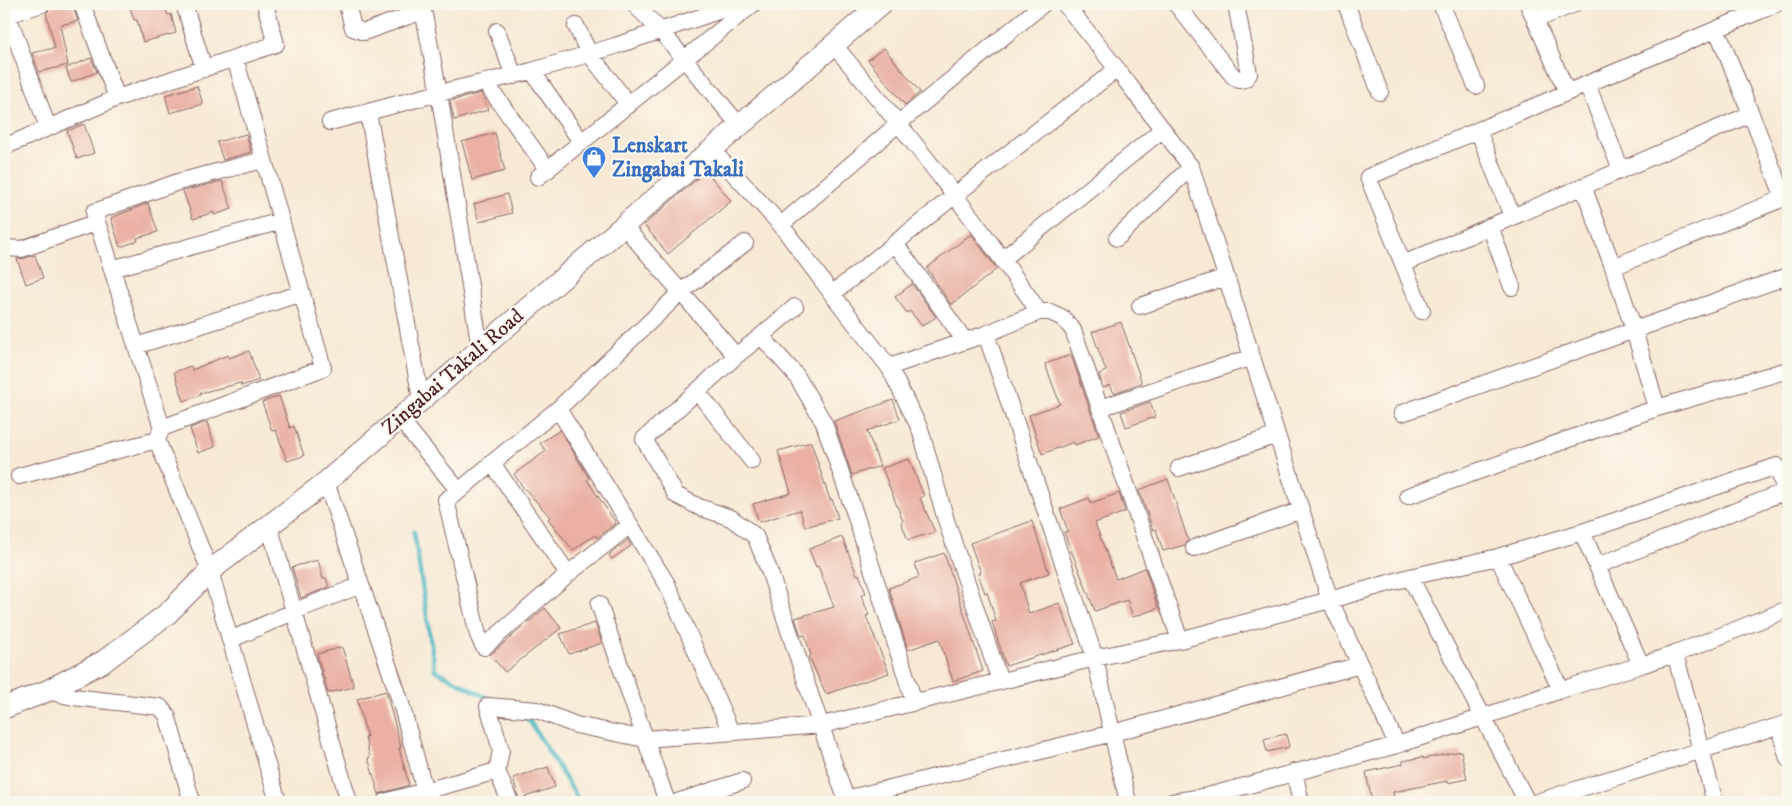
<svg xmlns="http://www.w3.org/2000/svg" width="1792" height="806" font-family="'IM FELL DW Pica',serif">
<rect width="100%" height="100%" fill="#fbf7ec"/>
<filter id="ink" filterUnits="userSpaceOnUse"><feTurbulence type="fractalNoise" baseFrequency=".02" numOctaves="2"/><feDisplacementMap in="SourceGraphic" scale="10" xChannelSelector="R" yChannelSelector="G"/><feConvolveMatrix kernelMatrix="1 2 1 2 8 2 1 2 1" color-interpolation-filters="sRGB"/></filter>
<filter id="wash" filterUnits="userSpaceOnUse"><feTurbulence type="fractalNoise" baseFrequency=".0096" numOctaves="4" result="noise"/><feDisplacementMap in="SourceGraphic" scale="20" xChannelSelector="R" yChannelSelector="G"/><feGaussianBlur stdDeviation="1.12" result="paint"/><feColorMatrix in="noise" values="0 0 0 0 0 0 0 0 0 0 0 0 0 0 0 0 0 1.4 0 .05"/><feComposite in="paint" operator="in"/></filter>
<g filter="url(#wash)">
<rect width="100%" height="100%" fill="#f7e9d5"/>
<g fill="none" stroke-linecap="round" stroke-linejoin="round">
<path stroke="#49b7c3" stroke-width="4.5" d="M 414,532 L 435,670 L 491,700
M 520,715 L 529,720 L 580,802"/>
</g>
<g id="blocks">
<path fill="#eab0a4" d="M 65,4 L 72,4 L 78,21 L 60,25 L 68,65 L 39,72 L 32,53 L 55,48 L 46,13 L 52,7 Z
M 129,4 L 164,4 L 168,15 L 171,14 L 176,33 L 143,42 L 137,20 L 134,20 Z
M 884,48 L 920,92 L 905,105 L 868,60 Z
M 91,58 L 97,72 L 71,82 L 66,68 Z
M 197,86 L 203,104 L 170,113 L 165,95 Z
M 481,93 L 484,98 L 488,110 L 454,120 L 450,101 Z
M 84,124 L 94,153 L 77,159 L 67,131 Z
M 495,133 L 505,171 L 472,180 L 462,142 Z
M 246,134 L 251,152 L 223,160 L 217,142 Z
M 706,171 L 731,201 L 668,254 L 644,225 Z
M 222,181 L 232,209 L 214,215 L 214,212 L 193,219 L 183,191 Z
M 507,194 L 512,213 L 479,222 L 474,204 Z
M 148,203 L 158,232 L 137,238 L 138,241 L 120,247 L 111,218 Z
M 971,234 L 997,269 L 951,305 L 927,268 Z
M 35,255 L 43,278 L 26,284 L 17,259 L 25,258 Z
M 912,284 L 936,317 L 922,326 L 910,311 L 907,313 L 895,297 Z
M 1121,322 L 1142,383 L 1114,393 L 1110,385 L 1103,388 L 1099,374 L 1106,371 L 1092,332 Z
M 249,351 L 259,380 L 241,386 L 241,383 L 200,393 L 201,395 L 184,401 L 174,372 L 191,366 L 192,370 L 228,355 L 229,358 Z
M 1071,355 L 1099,436 L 1075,445 L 1074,442 L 1042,454 L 1029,415 L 1060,404 L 1045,364 Z
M 279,396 L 290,428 L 294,426 L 304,456 L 287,461 L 276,430 L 272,431 L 262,402 Z
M 893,400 L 900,419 L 867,431 L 880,466 L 852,475 L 834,421 Z
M 1150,402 L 1155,417 L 1126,427 L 1121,412 Z
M 207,422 L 215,447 L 198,453 L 190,428 Z
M 560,430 L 589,478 L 587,480 L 616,523 L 597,538 L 595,535 L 573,550 L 548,519 L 550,517 L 525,489 L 524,489 L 514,474 L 546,451 L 540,443 Z
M 811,442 L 830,500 L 832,499 L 838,518 L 805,527 L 800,510 L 759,522 L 753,504 L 791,493 L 778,451 Z
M 909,459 L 924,496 L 920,498 L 935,532 L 908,540 L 901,522 L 903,521 L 882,468 Z
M 1168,479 L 1188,540 L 1185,545 L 1163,551 L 1156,529 L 1153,530 L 1139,490 Z
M 1119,493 L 1125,512 L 1095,523 L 1116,579 L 1145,568 L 1158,608 L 1133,617 L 1127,600 L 1095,611 L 1064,532 L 1068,531 L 1060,509 L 1089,498 L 1091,503 Z
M 1032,521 L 1049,573 L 1020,583 L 1029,614 L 1059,603 L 1075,644 L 1006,666 L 992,622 L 996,621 L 987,592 L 985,593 L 978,574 L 981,573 L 970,543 Z
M 842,537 L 857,575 L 859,574 L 866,594 L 861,595 L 869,615 L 866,616 L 889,673 L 826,694 L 809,657 L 811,656 L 805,635 L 801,636 L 795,618 L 834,607 L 818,566 L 816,567 L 809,549 Z
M 628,540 L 631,546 L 612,559 L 609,555 Z
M 944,553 L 983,671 L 953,681 L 939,639 L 908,650 L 889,588 L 919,577 L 915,563 Z
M 318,560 L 323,579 L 326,578 L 329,587 L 301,598 L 292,567 Z
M 545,608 L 561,628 L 505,672 L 490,655 Z
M 595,623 L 602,643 L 569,654 L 560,634 Z
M 342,647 L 354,687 L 328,693 L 317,654 Z
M 386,691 L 401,748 L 399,748 L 409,785 L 379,794 L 368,758 L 370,757 L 365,737 L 367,737 L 357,699 Z
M 1286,734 L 1289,747 L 1267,752 L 1264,739 Z
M 1461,751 L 1467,779 L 1447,783 L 1447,781 L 1393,792 L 1395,802 L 1372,802 L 1366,772 L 1403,764 L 1403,761 L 1423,757 L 1423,759 Z
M 548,767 L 555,787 L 519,799 L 513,778 Z"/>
</g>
</g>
<g filter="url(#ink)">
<use href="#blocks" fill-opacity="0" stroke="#876666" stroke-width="1"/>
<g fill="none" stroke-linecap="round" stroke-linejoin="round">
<defs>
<path id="minor" d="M 4,4 L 48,128
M 82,4 L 117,98 L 276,44 L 265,4
M 184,4 L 204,69
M 347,4 L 353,28 L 364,32 L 417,13 L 424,15 L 439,93 L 480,348
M 634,4 L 661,31 L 739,125
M 1065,4 L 1117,69
M 1176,4 L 1233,76 L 1239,80 L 1245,79 L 1249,74 L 1236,4
M 1346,4 L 1380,92
M 1441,4 L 1476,86
M 1528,4 L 1567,92
M 1776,4 L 1368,177 L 1403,264 L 1751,114 L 1784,198 L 1613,267 L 1634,330 L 1788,276
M 4,16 L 42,4
M 1535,20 L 1574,4
M 576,26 L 589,53 L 629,105
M 1717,30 L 1751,114
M 497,31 L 514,76
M 833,44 C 906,131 976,219 1039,312
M 235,58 L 323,368 L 162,428 L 94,212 L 178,182 L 263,160
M 532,71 L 582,143
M 486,83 L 548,170
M 1587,84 L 1621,170
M 330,122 L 368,112
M 1478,130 L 1512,216
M 4,147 L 117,98
M 1191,167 L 1330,600 L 1410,577 L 1483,717 L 1561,690 L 1498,557 L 1410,577
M 538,177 L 753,4
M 1583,186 L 1613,267
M 623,225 L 736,356 L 761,336 L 796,375 L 824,423 L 856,517 L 914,702
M 781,225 L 899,123 L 1043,4
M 1490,226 L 1512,287
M 895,243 L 965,341
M 4,248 L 22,249 L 97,222
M 1003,259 L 1163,129
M 1403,264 L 1422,311
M 112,269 L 281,221
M 832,294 L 955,195 L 1117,69 L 1191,167 L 1117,238
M 1140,306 L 1226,277
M 986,334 L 1095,658 L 1128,802
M 761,336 L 795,307
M 136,346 L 302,293
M 736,356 L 644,439 L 676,495 L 699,507 L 731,518 L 755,536 L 769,570 L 809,691 L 847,802
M 889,367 L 920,429 L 946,520 L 1000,681
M 697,391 L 752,461
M 421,399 L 368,112 L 439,93 L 532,71 L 615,46 L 739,4
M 1100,408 L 1252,357
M 558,409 L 667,584 L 731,732
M 1402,413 L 1634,330 L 1657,408 L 1788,370
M 399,418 L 459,491 L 492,463 L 568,574
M 157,440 L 210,571 L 278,802
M 492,463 L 558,409 L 682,291 L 745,243
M 1179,468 L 1277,435
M 19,476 L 157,440 L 161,430
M 326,482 L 400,700 L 428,802
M 459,491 L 446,500 L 478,635 L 484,647 L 568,574 L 630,525
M 1408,496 L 1657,408
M 269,525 L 349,802
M 1194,548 L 1301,510
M 1498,557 L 1582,532
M 1597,566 L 1786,491
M 599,604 L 667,802
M 230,640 L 295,611 L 361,585
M 1180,640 L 1330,600 L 1397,745
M 1675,654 L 1788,609
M 1561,690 L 1641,665
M 47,691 L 73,697 L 160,707 L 167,715 L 192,802
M 1779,726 L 1788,759
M 497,771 L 501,750 L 488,706 L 537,710 L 576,725 L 645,739 L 822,725 L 1095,658 L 1180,640 L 1073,330 L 1063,318 L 1050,312 L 1039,312 L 986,334 L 889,367 L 832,294 L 781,225 L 711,149
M 1294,772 L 1301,802
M 846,799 L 1113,733 L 1360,665
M 385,802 L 497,771 L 510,802
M 677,802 L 742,781
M 1172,802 L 1208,796 L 1397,745 L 1483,717 L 1527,802
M 1537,802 L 1788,723
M 1715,802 L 1675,654 L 1641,665 L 1582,532 L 1777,466 L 1788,500"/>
<path id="tertiary" d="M 4,708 L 47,691 L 104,661 L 167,614 L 210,571 L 326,482 L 881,4"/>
</defs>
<use href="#minor" stroke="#876666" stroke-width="18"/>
<use href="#tertiary" stroke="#876666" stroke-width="23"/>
<use href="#minor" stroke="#fff" stroke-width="16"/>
<use href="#tertiary" stroke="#fff" stroke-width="21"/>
</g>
</g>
<defs>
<symbol id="shop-pin" viewBox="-11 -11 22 30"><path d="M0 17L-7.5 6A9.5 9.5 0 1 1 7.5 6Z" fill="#3f7fe0" stroke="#fbf7ec"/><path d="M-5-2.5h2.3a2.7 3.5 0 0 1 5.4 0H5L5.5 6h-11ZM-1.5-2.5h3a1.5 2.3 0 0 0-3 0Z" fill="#fff"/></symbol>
</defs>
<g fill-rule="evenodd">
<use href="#shop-pin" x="580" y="144" width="28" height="38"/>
</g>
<g text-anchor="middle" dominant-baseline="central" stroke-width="4.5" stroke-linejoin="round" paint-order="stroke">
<g font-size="21" font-weight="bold" fill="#366cbe" stroke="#fbf7ec" text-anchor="start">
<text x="612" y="146">Lenskart<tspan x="612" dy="24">Zingabai Takali</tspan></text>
</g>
<g font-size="21" fill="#4a1f2b" stroke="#fbf7ec">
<text transform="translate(453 372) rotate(-41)">Zingabai Takali Road</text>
</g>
</g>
<rect width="1792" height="806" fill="none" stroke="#fbf7ec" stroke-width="20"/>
</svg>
